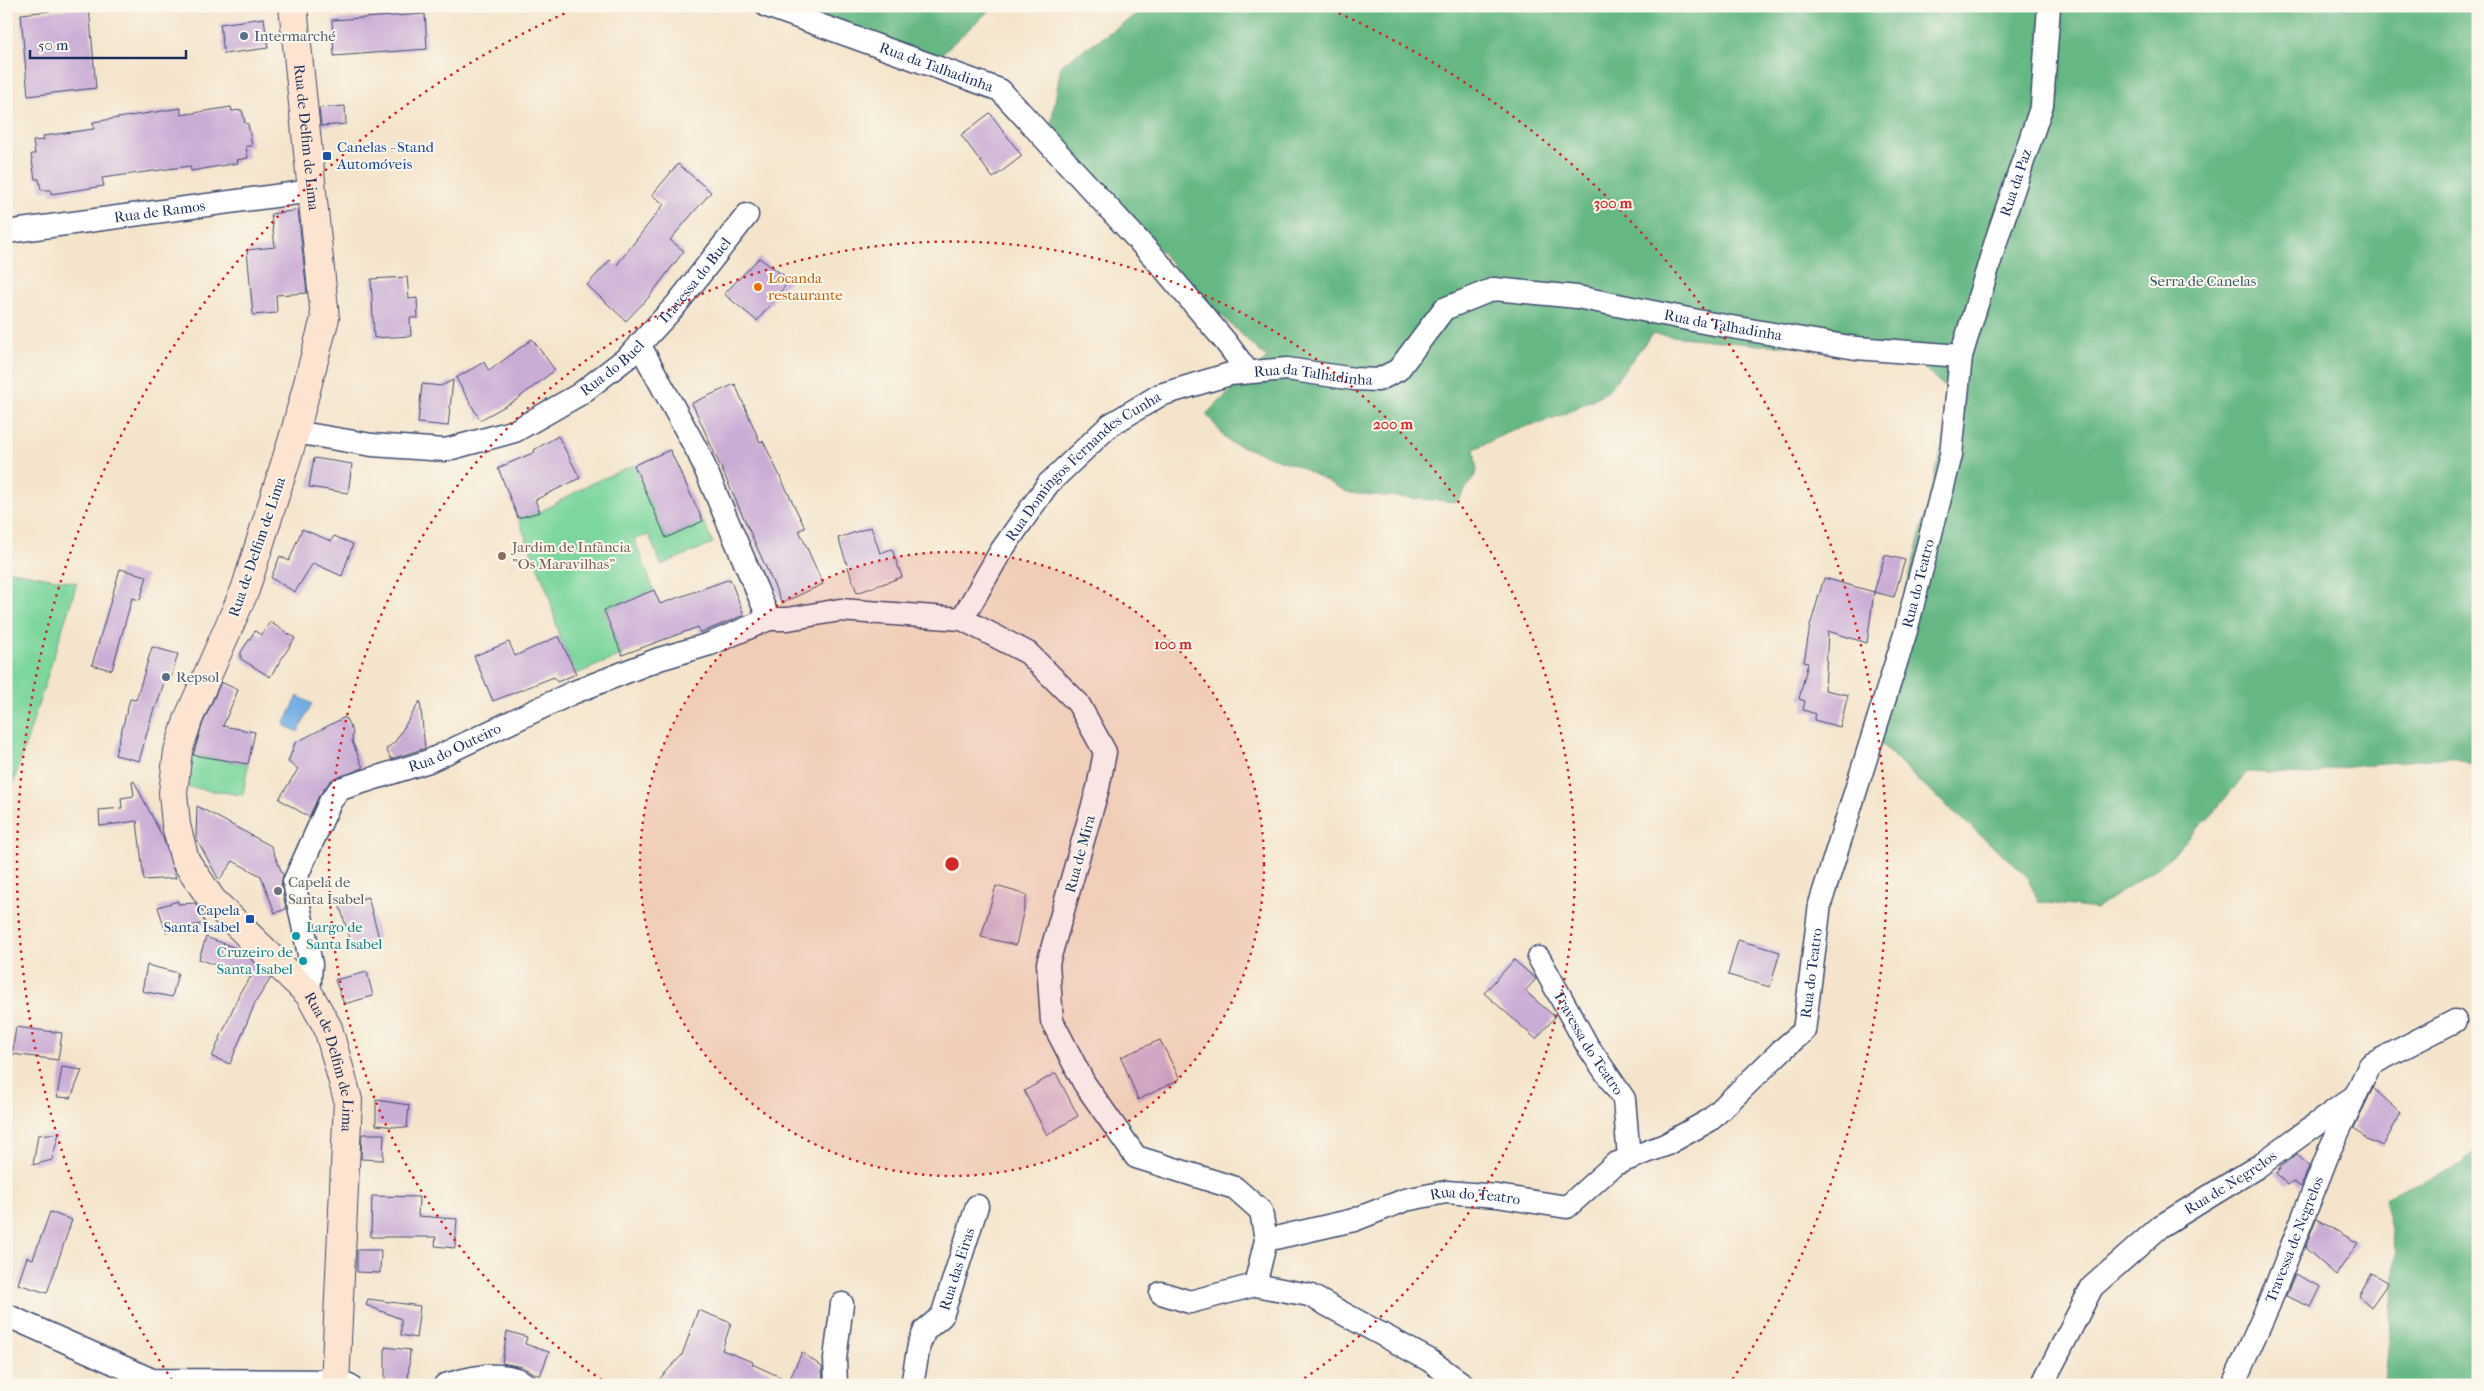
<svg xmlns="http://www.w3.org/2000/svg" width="2484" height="1391" font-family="'IM FELL French Canon',serif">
<rect width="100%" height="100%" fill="#fbf7ec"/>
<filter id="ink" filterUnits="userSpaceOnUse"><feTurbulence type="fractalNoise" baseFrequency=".02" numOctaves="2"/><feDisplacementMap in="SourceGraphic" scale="10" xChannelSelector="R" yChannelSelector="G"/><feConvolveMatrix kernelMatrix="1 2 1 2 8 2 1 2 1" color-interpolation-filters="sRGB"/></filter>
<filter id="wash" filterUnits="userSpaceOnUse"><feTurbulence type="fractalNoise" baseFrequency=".0096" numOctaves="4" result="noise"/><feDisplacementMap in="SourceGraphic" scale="20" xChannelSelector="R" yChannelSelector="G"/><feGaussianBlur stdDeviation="1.12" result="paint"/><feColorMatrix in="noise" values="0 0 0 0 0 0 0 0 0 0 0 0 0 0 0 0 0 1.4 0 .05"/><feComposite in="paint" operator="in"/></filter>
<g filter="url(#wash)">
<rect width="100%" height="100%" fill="#f4e4cb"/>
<path fill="#7cd69d" stroke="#4c827e" d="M 634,465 L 666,538 L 703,521 L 713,543 L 661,565 L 649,535 L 634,539 L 654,590 L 604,610 L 622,655 L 576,674 L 559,636 L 549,595 L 518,518 L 540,512 L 590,484 Z
M 6,570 L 77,583 L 6,806 Z
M 192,755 L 248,764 L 243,795 L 187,787 Z"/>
<path fill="#65b784" stroke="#407371" d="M 817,6 L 994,6 L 938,57 L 811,13 Z
M 1149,6 L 2478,6 L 2478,766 L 2450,757 L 2374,764 L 2325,770 L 2309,775 L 2247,772 L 2212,814 L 2166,861 L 2096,909 L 2039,902 L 2026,875 L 1915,778 L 1870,733 L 1955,396 L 1909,355 L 1840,346 L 1758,345 L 1652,334 L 1607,392 L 1560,416 L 1512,431 L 1474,449 L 1477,472 L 1457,502 L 1349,493 L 1300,467 L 1229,442 L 1206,414 L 1267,358 L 1197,293 L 1051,125 L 1061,65 Z
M 2478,1148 L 2478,1385 L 2385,1385 L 2396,1252 L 2384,1198 L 2461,1165 Z"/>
<path fill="#72ade3" stroke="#466ea0" d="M 298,696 L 312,704 L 298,732 L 284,725 Z"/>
<g id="blocks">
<path fill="#caadd5" d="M 89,7 L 96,88 L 28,96 L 21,14 Z
M 425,14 L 427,49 L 334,56 L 332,20 Z
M 264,18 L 268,48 L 224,54 L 220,24 Z
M 345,106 L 346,124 L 321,126 L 319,108 Z
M 231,107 L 232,111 L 242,110 L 245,123 L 248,124 L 252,146 L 246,146 L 248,158 L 237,160 L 238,163 L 191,171 L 190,166 L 102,178 L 104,186 L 51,194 L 51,190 L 41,190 L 39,179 L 35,179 L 31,154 L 35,154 L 33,141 L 44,140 L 43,136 L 94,129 L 93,122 L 181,108 L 181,115 Z
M 990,113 L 1022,156 L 993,178 L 961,135 Z
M 678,164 L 711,192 L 670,240 L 684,251 L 649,297 L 626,321 L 587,285 L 610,260 L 616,266 L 664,204 L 652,195 Z
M 298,210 L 307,293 L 276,295 L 277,313 L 253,315 L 247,250 L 275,247 L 271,214 Z
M 759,258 L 790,280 L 757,321 L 724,294 Z
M 407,277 L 409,299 L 417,298 L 418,318 L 410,318 L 411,336 L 374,338 L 371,279 Z
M 532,339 L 555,370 L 516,400 L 480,420 L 456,378 L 484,362 L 489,371 Z
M 453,380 L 448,426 L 418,423 L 422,384 L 441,386 Z
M 735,384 L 760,442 L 763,441 L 805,528 L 799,530 L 823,584 L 782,603 L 692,403 Z
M 558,436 L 580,478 L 535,500 L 540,512 L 518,518 L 498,468 L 535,452 L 534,450 Z
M 670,450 L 703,521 L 666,538 L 634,465 Z
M 314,458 L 352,464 L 348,493 L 309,487 Z
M 871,527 L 880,553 L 892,549 L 902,577 L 857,593 L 838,538 Z
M 302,529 L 331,541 L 334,536 L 353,544 L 342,576 L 313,563 L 295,592 L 271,578 L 280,556 L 289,561 Z
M 1885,555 L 1905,560 L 1894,597 L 1874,592 Z
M 120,569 L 147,576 L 140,600 L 132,598 L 112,670 L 92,665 Z
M 1824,578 L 1874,592 L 1867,643 L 1828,631 L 1825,690 L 1848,695 L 1840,727 L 1814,720 L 1816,714 L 1803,710 L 1805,701 L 1799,699 L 1808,663 L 1804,662 L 1810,626 Z
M 730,579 L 744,615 L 700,633 L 698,627 L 622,655 L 604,610 L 654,590 L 660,604 Z
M 270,622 L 295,638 L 270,677 L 241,659 L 241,652 L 255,631 L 261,635 Z
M 559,636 L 576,674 L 557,682 L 554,677 L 493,701 L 474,656 L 509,642 L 515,656 Z
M 152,647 L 178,654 L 170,681 L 165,679 L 156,708 L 154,708 L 139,761 L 115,755 L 130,699 L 136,700 Z
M 221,682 L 238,690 L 223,726 L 255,732 L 248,764 L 193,755 L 203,723 Z
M 420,701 L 425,748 L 391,759 L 386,749 L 395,742 Z
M 345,717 L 353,732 L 352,741 L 363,768 L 330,781 L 318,797 L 309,817 L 279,799 L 298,769 L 288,762 L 295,743 Z
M 134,781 L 164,840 L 176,878 L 144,880 L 137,821 L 100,826 L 99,810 L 122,808 L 121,798 L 134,796 L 132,782 Z
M 197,806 L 271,846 L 283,875 L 281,885 L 286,909 L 275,913 L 261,876 L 233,861 L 219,880 L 196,838 Z
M 996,886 L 1027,895 L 1016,945 L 981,937 Z
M 368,897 L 379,938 L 352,945 L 339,904 Z
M 178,901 L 178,904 L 195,903 L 205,923 L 166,932 L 158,907 Z
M 206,937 L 241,950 L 271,978 L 255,1003 L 230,1064 L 212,1057 L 240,992 L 251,977 L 199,959 Z
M 1738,940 L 1780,952 L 1770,987 L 1728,975 Z
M 1514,960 L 1536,979 L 1525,991 L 1555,1017 L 1536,1039 L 1484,993 Z
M 147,965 L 178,973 L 172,997 L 142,991 Z
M 367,972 L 373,996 L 344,1004 L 335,980 Z
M 16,1027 L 62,1033 L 58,1060 L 12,1054 Z
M 1160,1040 L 1180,1079 L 1138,1100 L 1121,1057 Z
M 62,1067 L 82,1070 L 71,1098 L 57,1097 Z
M 1056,1073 L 1078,1116 L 1047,1135 L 1024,1091 Z
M 2373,1088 L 2401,1113 L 2383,1146 L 2366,1139 L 2354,1128 Z
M 376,1100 L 409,1105 L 407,1128 L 376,1125 Z
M 59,1133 L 52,1160 L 33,1165 L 38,1135 Z
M 362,1134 L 384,1134 L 383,1160 L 361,1159 Z
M 2297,1154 L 2309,1167 L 2301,1187 L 2294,1182 L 2287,1185 L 2276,1173 L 2280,1169 L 2280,1167 Z
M 372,1196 L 419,1197 L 418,1216 L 457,1219 L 455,1248 L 435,1246 L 436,1237 L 371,1237 Z
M 50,1212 L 72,1220 L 47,1293 L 18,1284 L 27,1257 L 33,1259 Z
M 2316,1219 L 2358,1243 L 2336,1275 L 2305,1248 Z
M 357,1250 L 381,1250 L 380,1273 L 357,1272 Z
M 2371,1273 L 2388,1283 L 2371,1307 L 2359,1296 Z
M 2295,1274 L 2321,1287 L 2311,1307 L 2286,1296 Z
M 368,1299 L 420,1306 L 416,1338 L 401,1335 L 401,1319 L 366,1305 Z
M 698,1310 L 731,1323 L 722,1350 L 753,1362 L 752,1364 L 789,1381 L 802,1352 L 822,1367 L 823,1385 L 654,1385 L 682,1355 Z
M 507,1331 L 527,1337 L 525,1344 L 549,1352 L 540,1376 L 522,1367 L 502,1363 Z
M 385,1347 L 410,1350 L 408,1381 L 385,1380 Z"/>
</g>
</g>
<g filter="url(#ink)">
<use href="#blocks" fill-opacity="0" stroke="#3c4a6e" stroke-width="1"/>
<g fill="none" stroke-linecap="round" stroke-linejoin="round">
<defs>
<g id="street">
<path id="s1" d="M 767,6 L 1000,90 L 1160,264 L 1225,341 L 1248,372"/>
<path id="s2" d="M 6,232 L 312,191"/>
<path d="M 639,344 L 699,454 L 769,619"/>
<path id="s3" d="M 295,432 L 372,445 L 445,450 L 515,431 L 580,394 L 628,357 L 676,305 L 747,215"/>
<path id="s4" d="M 962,619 L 1001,551 L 1048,484 L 1110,425 L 1160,395 L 1230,374 L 1287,369 L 1354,379 L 1378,380 L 1398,370 L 1444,309 L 1494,289 L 1577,297 L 1708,323 L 1856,348 L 1961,356"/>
<path id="s5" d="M 1539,958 L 1587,1045 L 1624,1099 L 1629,1158"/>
<path id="s6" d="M 309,994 L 311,964 L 294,882 L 330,802 L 340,789 L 429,761 L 572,693 L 659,659 L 710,644 L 769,619 L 788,619 L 840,610 L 962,619 L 1028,653 L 1078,703 L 1105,752 L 1098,788 L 1048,963 L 1052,1021 L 1084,1083 L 1136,1157 L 1235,1188 L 1261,1211 L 1266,1240 L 1255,1285"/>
<path id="s7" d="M 1266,1240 L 1354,1220 L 1405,1200 L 1446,1192 L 1497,1196 L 1567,1207 L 1615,1164 L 1665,1145 L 1710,1120 L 1783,1049 L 1804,1031 L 1820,904 L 1906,631 L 1951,455 L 1961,356 L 1998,235 L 2042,105 L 2049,6"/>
<path d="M 1161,1293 L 1190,1302 L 1255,1285 L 1309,1295 L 1429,1360 L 1464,1385"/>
<path d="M 6,1315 L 152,1380 L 336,1381 L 349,1385"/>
<path d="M 445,1385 C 471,1378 503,1368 527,1385"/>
<path d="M 836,1385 L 835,1359 L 842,1304"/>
<path id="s8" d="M 912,1385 L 919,1345 L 925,1330 L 942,1316 L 977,1206"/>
<path id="s9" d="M 2042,1385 L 2092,1287 L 2161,1226 L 2257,1167 L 2352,1098"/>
<path id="s10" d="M 2233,1385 L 2269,1304 L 2330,1149 L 2370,1065 L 2455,1021"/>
</g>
<g id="secondary">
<path id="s11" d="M 293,6 L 325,318 L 295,432 L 245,590 L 189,717 L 178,751 L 173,793 L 176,825 L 185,860 L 212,900 L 309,994 L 328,1028 L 348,1100 L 335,1385"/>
</g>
</defs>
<use href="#street" stroke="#3c4a6e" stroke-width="25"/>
<use href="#secondary" stroke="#3c4a6e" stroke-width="30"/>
<use href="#street" stroke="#fff" stroke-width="22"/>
<use href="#secondary" stroke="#fde4d1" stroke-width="28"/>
</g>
</g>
<circle cx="952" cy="864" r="312" fill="#d62828" fill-opacity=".12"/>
<g fill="none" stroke="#d62828" stroke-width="2.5" stroke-dasharray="2.5 5">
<circle cx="952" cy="864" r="312"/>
<path d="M608 1384A623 623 0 1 1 1296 1384"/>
<path d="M172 1380A935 935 0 0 1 579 7M1325 7A935 935 0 0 1 1732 1380"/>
</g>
<g fill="#5c6f8a" stroke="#fbf7ec" stroke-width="2">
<circle cx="244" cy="36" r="5"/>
<circle cx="166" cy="677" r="5"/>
</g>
<g fill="#1a4fb4" stroke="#fbf7ec" stroke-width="2">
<rect x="322" y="151" width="10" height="10" rx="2.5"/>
<rect x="245" y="914" width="10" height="10" rx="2.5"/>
</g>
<circle fill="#e8710a" stroke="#fbf7ec" stroke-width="2" cx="758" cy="287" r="5"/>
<circle fill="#8d6e63" stroke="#fbf7ec" stroke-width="2" cx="502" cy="556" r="5"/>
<circle fill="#6b7280" stroke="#fbf7ec" stroke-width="2" cx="278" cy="891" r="5"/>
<g fill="#0f9aa8" stroke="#fbf7ec" stroke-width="2">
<circle cx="296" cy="936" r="5"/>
<circle cx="303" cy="961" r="5"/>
</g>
<g text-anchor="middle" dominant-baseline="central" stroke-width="4" stroke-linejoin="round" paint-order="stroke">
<g font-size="15" fill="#4e5e75" stroke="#fbf7ec" text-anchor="start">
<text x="254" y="36">Intermarché</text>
<text x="176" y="677">Repsol</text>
</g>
<g font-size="15" fill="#1b2f5e" stroke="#fbf7ec">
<text stroke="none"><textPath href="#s1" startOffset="180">Rua da Talhadinha</textPath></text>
<text stroke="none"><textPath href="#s11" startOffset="132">Rua de Delfim de Lima</textPath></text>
<text stroke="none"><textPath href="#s7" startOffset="1485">Rua da Paz</textPath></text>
<text stroke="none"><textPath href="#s2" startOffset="155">Rua de Ramos</textPath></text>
<text stroke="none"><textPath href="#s3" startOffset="460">Travessa do Buel</textPath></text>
<text stroke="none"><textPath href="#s4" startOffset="911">Rua da Talhadinha</textPath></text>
<text stroke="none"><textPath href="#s3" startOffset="340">Rua do Buel</textPath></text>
<text stroke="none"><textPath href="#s4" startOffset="461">Rua da Talhadinha</textPath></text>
<text stroke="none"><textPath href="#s4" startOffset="198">Rua Domingos Fernandes Cunha</textPath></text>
<text transform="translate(257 547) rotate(-71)">Rua de Delfim de Lima</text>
<text stroke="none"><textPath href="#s7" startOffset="1071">Rua do Teatro</textPath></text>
<text stroke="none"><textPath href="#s6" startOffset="340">Rua do Outeiro</textPath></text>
<text transform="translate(1080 854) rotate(-75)">Rua de Mira</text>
<text stroke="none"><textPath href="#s7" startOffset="666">Rua do Teatro</textPath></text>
<text stroke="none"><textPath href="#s5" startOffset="98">Travessa do Teatro</textPath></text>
<text stroke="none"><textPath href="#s11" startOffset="1138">Rua de Delfim de Lima</textPath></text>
<text stroke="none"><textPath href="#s9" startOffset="284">Rua de Negrelos</textPath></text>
<text stroke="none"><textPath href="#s7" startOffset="216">Rua do Teatro</textPath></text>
<text stroke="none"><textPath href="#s10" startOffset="158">Travessa de Negrelos</textPath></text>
<text stroke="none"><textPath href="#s8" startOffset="128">Rua das Eiras</textPath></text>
</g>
<g font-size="15" fill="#164399" stroke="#fbf7ec" text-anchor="start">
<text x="337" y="147">Canelas - Stand<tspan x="337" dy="17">Automóveis</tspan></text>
<text x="240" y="910" text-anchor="end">Capela<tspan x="240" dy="17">Santa Isabel</tspan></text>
</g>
<g font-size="15" fill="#c56008" stroke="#fbf7ec" text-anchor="start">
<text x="768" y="278">Locanda<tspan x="768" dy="17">restaurante</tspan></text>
</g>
<g font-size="15" fill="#33596e" stroke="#fbf7ec">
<text x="2203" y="281">Serra de Canelas</text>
</g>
<g font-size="15" fill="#785e54" stroke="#fbf7ec" text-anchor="start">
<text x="512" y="547">Jardim de Infância<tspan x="512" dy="17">"Os Maravilhas"</tspan></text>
</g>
<g font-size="15" fill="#5b616d" stroke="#fbf7ec" text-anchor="start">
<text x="288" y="882">Capela de<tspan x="288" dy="17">Santa Isabel</tspan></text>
</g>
<g font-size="15" fill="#0d838f" stroke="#fbf7ec" text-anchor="start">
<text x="306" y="927">Largo de<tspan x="306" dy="17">Santa Isabel</tspan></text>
<text x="293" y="952" text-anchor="end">Cruzeiro de<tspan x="293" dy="17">Santa Isabel</tspan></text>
</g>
</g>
<circle cx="952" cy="864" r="8" fill="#d62828" stroke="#fbf7ec" stroke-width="2.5"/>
<g font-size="15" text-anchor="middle" font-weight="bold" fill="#d62828" stroke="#fbf7ec" stroke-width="4" stroke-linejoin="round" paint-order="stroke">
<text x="1613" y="208">300 m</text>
<text x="1393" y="429">200 m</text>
<text x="1173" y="649">100 m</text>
</g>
<rect width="2484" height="1391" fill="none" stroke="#fbf7ec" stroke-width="25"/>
<path d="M30 50v8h156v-8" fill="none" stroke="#1b2f5e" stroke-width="2.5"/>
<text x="38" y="50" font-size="15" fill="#1b2f5e" stroke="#fbf7ec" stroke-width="4" paint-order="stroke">50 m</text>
</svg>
